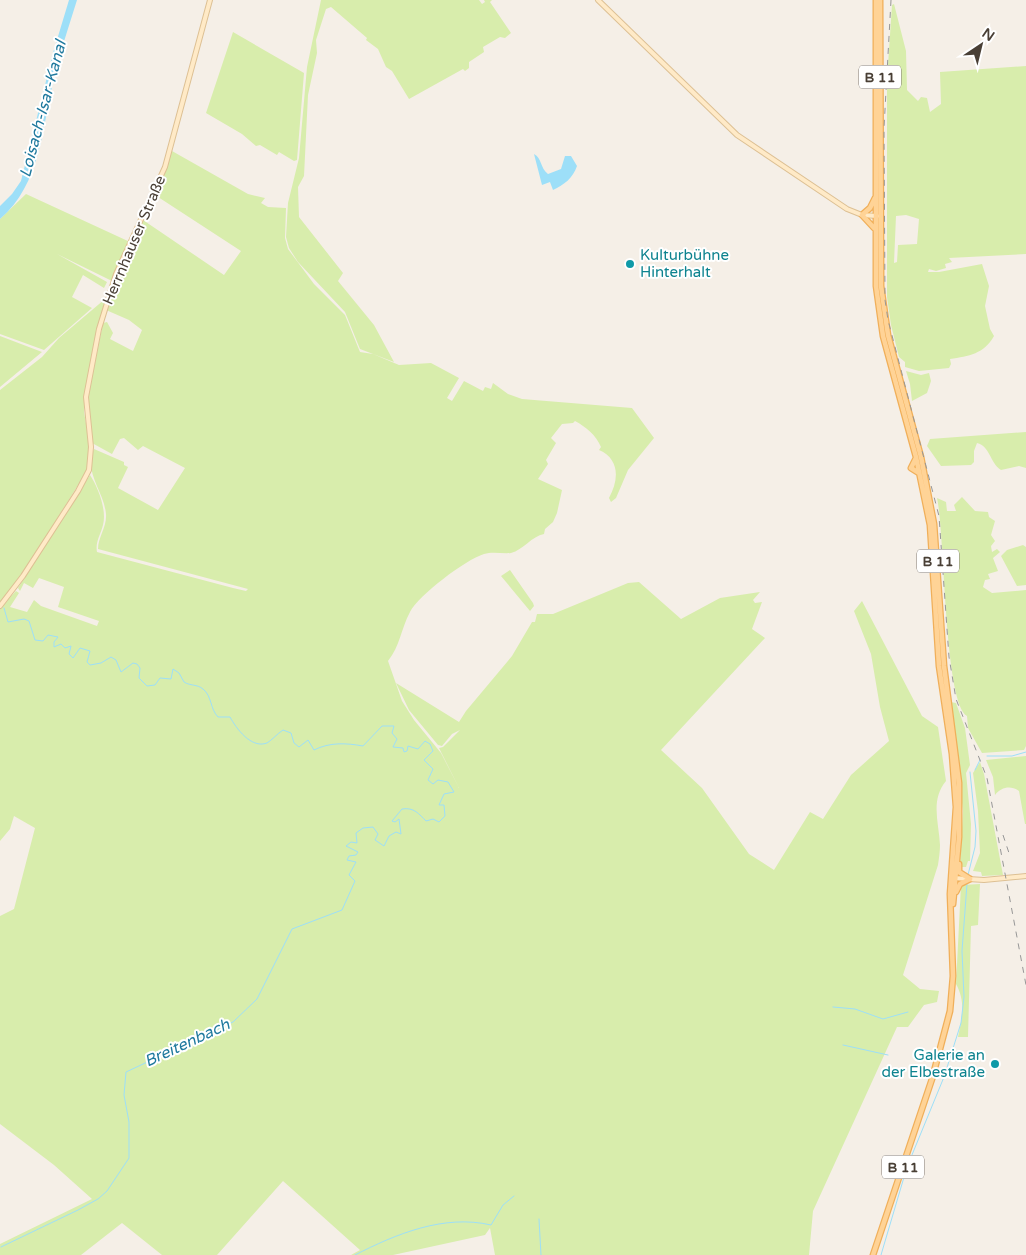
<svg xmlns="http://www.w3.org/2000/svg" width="1026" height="1255" font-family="'Varela Round',sans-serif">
<rect width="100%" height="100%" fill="#f5efe7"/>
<path fill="#d8edac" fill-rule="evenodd" d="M 321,0 L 479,0 L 482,4 L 485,2 L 484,0 L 492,0 L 490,2 L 511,33 L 505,38 L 500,37 L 483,47 L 484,52 L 469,62 L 469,68 L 465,71 L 463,69 L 409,99 L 392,71 L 386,67 L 378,49 L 366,40 L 367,38 L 331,7 L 326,9 L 316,40 L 317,53 L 308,95 L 304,176 L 298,187 L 299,217 L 343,273 L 338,281 L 374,325 L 394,362 L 360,349 L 345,312 L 298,262 L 289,248 L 286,237 L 288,203 L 299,158 L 307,67 Z
M 894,4 L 906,51 L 907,90 L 918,101 L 921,97 L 927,98 L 930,112 L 941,104 L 940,72 L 1026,66 L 1026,254 L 949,258 L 952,262 L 945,264 L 946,268 L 936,271 L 929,269 L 928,272 L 939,272 L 982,264 L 989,286 L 985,306 L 990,329 L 994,336 C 984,354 969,356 950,359 L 951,364 L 949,368 L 919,371 L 905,367 L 905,362 L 899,357 L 891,325 L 887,297 L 887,80 L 892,5 ZM 906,215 L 919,219 L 917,244 L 898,245 L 897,262 L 894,263 L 896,216 Z
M 233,32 L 304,73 L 297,160 L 294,161 L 279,152 L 277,155 L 260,145 L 256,146 L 242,134 L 206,113 Z
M 172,151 L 248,194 L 265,198 L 261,203 L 268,207 L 286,208 L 285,238 L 288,249 L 314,284 L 345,315 L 360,352 L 373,354 L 399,365 L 431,363 L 459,378 L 447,398 L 452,401 L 464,381 L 483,391 L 485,387 L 491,389 L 493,383 L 508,394 L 522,399 L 632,408 L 654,438 L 628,470 L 616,498 L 611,502 L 609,498 C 619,480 620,459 599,450 L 601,447 C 596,435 586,427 575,421 L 573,423 L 562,424 L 551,438 L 556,443 L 546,460 L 548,464 L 538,479 L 562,490 L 557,513 L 553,522 L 545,529 L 544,534 C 532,536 523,550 511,553 C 502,554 493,551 484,554 C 465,560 419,595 410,612 C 401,629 400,646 388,661 L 402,701 L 414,720 L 441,753 L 459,788 L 439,748 L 443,747 L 460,730 L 452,734 L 442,746 L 438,745 L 409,710 L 396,683 L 459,722 L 466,711 L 512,656 L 532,622 L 535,622 L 537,614 L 553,614 L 628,583 L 639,582 L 681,619 L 720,598 L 760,592 L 753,600 L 755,603 L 762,602 L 752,629 L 765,638 L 661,750 L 702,788 L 749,854 L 774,870 L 810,812 L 823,819 L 851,775 L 889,741 L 880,707 L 871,654 L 854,611 L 862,601 L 922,716 L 938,727 L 946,781 C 930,800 939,823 940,845 C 940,851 939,858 938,865 L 903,975 L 920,989 L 939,991 L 937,1002 L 924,1005 L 908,1027 L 897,1027 L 813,1211 L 809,1255 L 495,1255 L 490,1228 L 485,1235 L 393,1255 L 351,1255 L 360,1250 L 283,1181 L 217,1255 L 162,1255 L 122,1223 L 81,1255 L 0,1255 L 0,1244 L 92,1199 L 54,1165 L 0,1124 L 0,916 L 14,909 L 35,828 L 14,816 L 10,829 L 0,841 L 0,608 L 16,591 L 19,593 L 10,607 L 27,612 L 34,600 L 41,606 L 97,626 L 99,621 L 58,607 L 64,587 L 39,578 L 33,588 L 24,583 L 20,591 L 18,588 L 90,475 C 98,487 107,510 103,525 C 101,534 95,542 97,552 L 233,588 L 246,591 L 248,589 L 98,549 C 98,537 107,527 106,514 C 104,491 83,472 94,449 L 124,462 L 124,465 L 128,467 L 118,488 L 158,510 L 185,468 L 143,446 L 138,450 L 124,438 L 120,439 L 112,454 L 92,443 L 87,403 L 103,323 L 107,322 L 113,333 L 110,339 L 133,351 L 142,330 L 129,320 L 106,310 L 115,283 L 143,220 L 224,275 L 241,251 L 155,195 Z
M 26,194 L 130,242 L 112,281 L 57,254 L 107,282 L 104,288 L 83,275 L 72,297 L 92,308 L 44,350 L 0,334 L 0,219 Z
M 105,299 L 85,395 L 84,412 L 90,447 L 88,469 L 18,582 L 0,604 L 0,390 L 42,357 L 59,338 Z
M 0,336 L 42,352 L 0,387 Z
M 906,371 L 921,375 L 929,373 L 931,381 L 927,393 L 912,401 L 910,384 Z
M 1026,432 L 1026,468 L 1019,466 L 1001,470 C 990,463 990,446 977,443 L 974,451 L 974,462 L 971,465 L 941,466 L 927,446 L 930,439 Z
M 962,497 L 975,511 L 988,512 L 989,517 L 995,521 L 991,535 L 995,541 L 991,546 L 992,552 L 997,549 L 1000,552 L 993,558 L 998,571 L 988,574 L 990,579 L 985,580 L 983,587 L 992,593 L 1026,590 L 1026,746 L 1024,750 L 982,753 L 968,728 L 967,716 C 944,703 945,534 937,498 L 946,502 L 947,511 L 956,511 L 954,505 Z
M 1023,545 L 1026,547 L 1026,585 L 1017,586 L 1001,556 L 1007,550 Z
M 510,570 L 533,603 L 534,606 L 530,611 L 501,576 Z
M 950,702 L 956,703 L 965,728 L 970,765 L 966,773 L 971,824 L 970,861 L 968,861 L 966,867 L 961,867 L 960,862 L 963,811 Z
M 1026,756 L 1026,824 L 1025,824 L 1019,791 C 1011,785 1001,787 995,795 L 993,777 L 986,760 Z
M 980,762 L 984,774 L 1003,875 L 982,876 L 981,872 L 973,871 L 980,853 L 978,811 L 973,773 Z
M 980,884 L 978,925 L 971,926 L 968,1037 L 958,1037 C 962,1018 966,1002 956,984 L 961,885 Z"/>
<path fill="#9ddff8" d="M 69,0 L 77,0 C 69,26 60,52 54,78 C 42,127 41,184 0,219 L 0,206 L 12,194 L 21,181 L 53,53 Z
M 534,154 C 542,158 540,168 548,174 L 561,169 L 565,156 L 571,156 L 577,166 C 573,178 564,185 553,190 L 550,182 L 542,185 Z"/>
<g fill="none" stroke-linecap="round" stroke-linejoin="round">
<path stroke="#9ddff8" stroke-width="1" d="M 987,756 L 1012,756 L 1026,752
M 975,770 L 980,760
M 968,875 L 975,847 L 976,831 L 970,772
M 833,1007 L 855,1009 L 883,1019 L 908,1012
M 843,1045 L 888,1055
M 539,1219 L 541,1255
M 1,1247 L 78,1210 L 98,1199 L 107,1191 L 129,1158 L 129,1122 L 124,1095 L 126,1072 L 233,1022 L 257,999 L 292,929 L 342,910 L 355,881 L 349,875 L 356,862 L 347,860 L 349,856 L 356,855 L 358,852 L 346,846 L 351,842 L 357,843 L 356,833 L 363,828 L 373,827 L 378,834 L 375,840 L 384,846 L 389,836 L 396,832 L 401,834 L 399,819 L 395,822 L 392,821 L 402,809 C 414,807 419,814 426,821 L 433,819 L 439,822 L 445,816 L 444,805 L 439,805 L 444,794 L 454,792 L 448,782 L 438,780 L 433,784 L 428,780 L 433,769 L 424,760 L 433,751 L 430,744 L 425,741 L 418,749 L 408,746 L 407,751 L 404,752 L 403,748 L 393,747 L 397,739 L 392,733 L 394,726 L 382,726 L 363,746 C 346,743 330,742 314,750 L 308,740 L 299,747 L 294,743 L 291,733 L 283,730 C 277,734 272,740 267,743 C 251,749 236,728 230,717 L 218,717 C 210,709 212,696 203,689 C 197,684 190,686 184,682 L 179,673 L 173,669 L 171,679 L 160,678 L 155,685 L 147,686 L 139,678 L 140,668 L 137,664 L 133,663 L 121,672 L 116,660 L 111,657 L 101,663 L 90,665 L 87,662 L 90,651 L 80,648 L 73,658 L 69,654 L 71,646 L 65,648 L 61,644 L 54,647 L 54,642 L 58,637 L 48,635 L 43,641 L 35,640 L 29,621 L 24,619 L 8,622 L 4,608
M 355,1255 C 396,1234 444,1214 491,1225 L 503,1205 L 514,1196
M 881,1255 L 907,1167 L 944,1077 L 961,1023 L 964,997 L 962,951 L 967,884"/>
<defs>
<path id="secondary" d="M 598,0 L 737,135 L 847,209 L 862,215 L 877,216
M 0,606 L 23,576 L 78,491 L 89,470 L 91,447 L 86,397 L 99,329 L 116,274 L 165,167 L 210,0
M 953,878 L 984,880 L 1026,876"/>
<path id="primary" d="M 880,0 L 881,286 L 888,335 L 921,457 L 934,524 L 944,666 L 959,783 L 959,837 L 953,904
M 874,228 L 862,215 L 870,208 L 875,198
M 916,458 L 911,468 L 919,473
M 959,864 L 959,872 L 970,879
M 956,892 L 960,884 L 970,879
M 873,1255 L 932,1079 L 950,1011 L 953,976 L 950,894 L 956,807 L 952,754 L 939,666 L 930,525 L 916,457 L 883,336 L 876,286 L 876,0"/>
</defs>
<use href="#secondary" stroke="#ddc094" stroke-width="6"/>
<use href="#primary" stroke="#f0af5a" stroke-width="7"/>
<use href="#secondary" stroke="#ffeac7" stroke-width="4"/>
<use href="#primary" stroke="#ffd396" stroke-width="4.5"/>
<path stroke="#979797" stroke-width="1" stroke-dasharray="6 6" stroke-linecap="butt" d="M 891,0 L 884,128 L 885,300 L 888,320 L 939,516 L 949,657 L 956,699 L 987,778 L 1026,985
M 1003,835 L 1009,853"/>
</g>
<g fill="#0f9aa8" stroke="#fff" stroke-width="2">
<circle cx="630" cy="264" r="5"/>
<circle cx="995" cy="1064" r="5"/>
</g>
<g text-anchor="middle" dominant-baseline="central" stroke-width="4" stroke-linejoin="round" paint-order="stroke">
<g fill="#fff" stroke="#807972" stroke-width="1">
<rect x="859" y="65.5" width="42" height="23" rx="4"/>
<rect x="917" y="549.5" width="42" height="23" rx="4"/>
<rect x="882" y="1155.5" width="42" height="23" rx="4"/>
</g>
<g font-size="14" font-weight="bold" fill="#493f35">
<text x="880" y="77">B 11</text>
<text x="938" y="561">B 11</text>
<text x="903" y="1167">B 11</text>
</g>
<g font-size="15" fill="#493f35" stroke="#fff">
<text transform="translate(134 240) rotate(-67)">Herrnhauser Straße</text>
</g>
<g font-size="15" fill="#0d838f" stroke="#fff" text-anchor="start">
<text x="640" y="255">Kulturbühne<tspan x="640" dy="17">Hinterhalt</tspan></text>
<text x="985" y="1055" text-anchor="end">Galerie an<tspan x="985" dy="17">der Elbestraße</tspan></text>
</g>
<g font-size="16" font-style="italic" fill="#1f799e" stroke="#fff">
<text transform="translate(43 109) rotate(-75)">Loisach-Isar-Kanal</text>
<text transform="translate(187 1043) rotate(-25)">Breitenbach</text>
</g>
</g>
<g transform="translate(981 45) rotate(35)" stroke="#ffffff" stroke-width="4" paint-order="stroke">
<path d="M0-4L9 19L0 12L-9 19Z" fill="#493f35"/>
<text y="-8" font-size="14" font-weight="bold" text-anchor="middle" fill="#493f35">N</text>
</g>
</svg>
